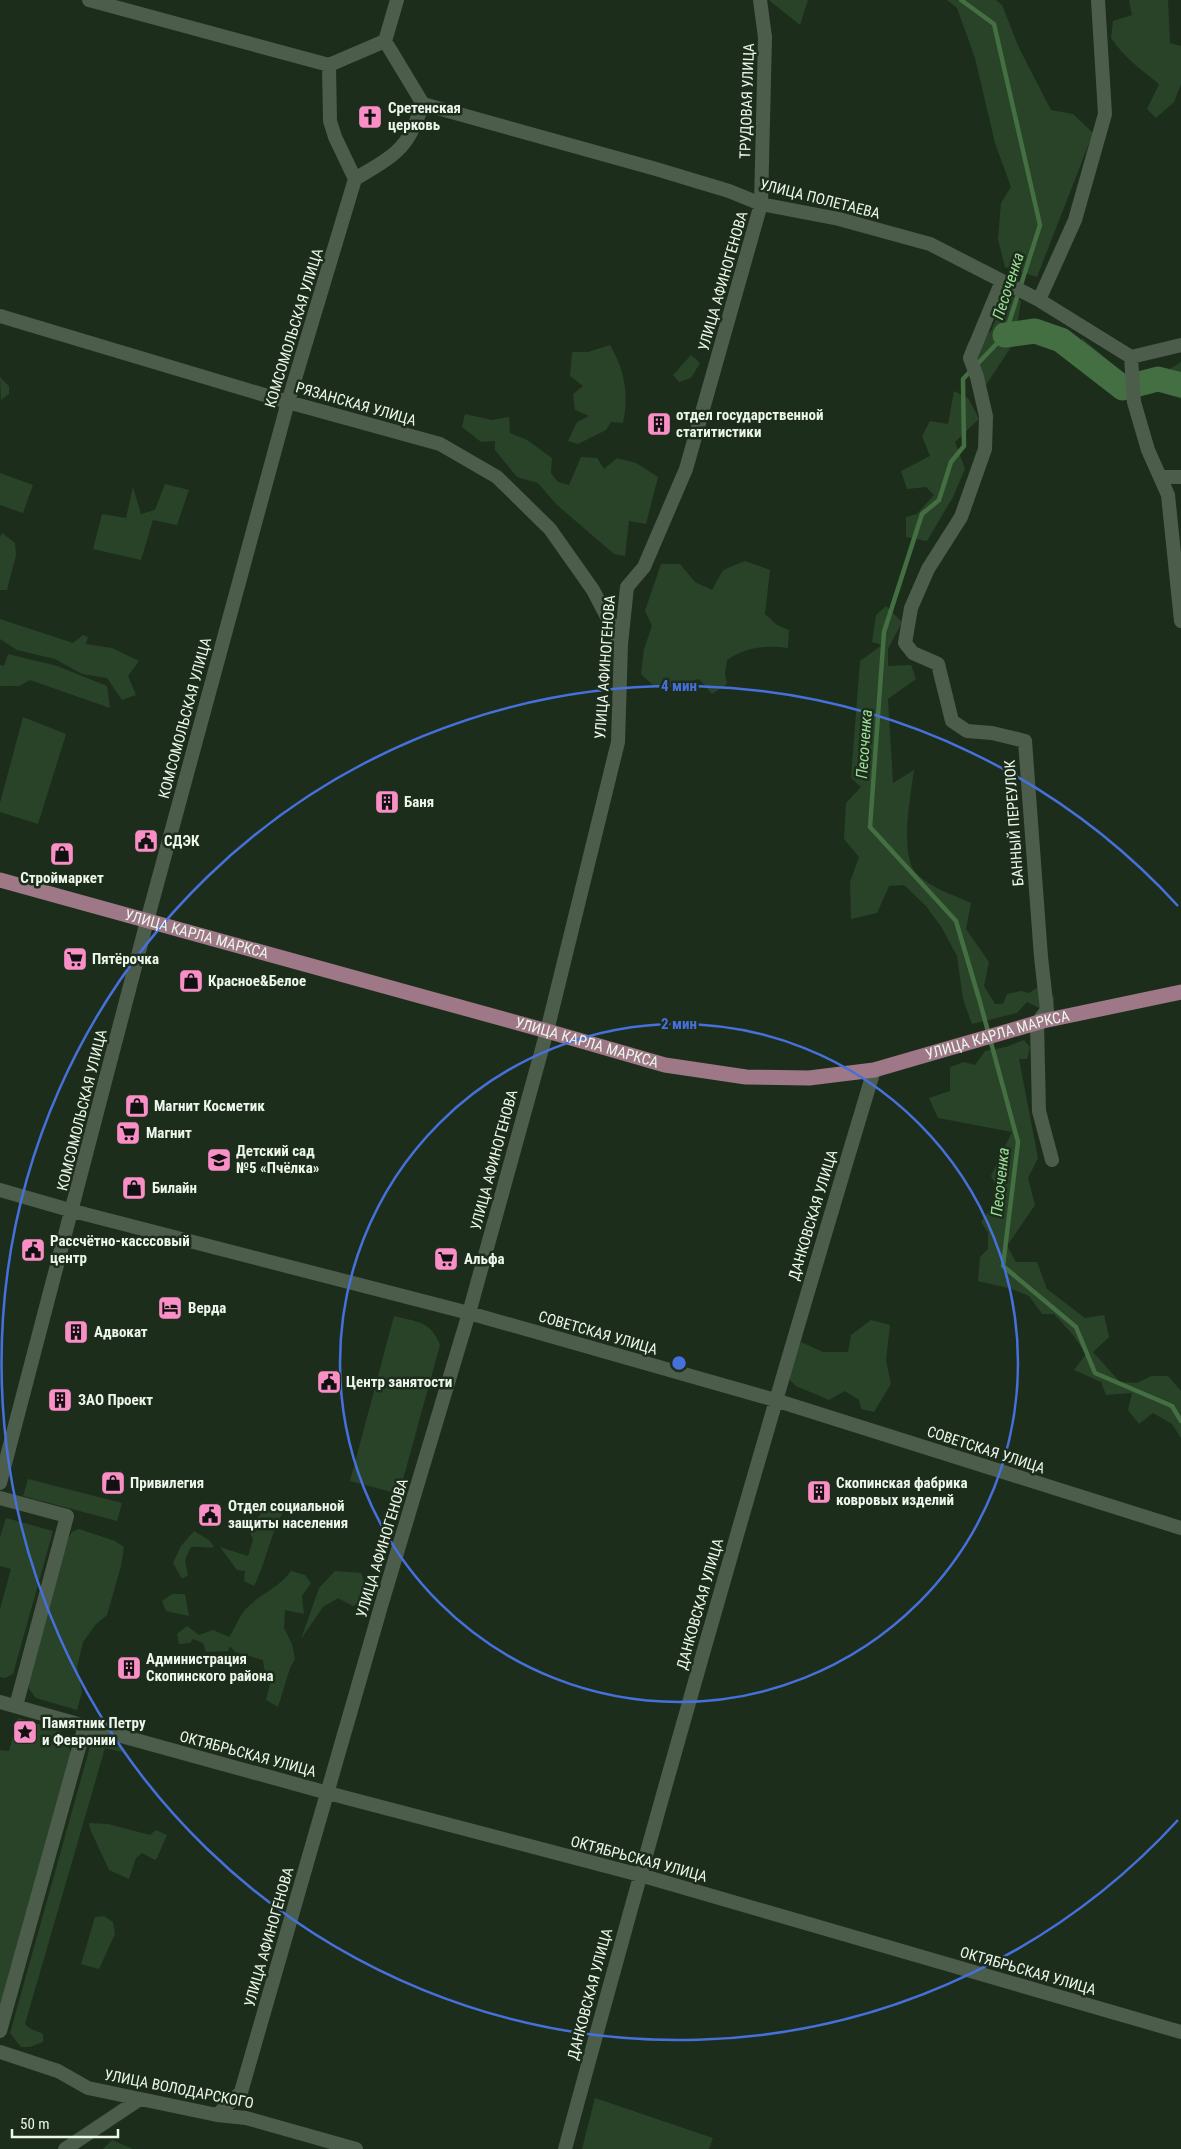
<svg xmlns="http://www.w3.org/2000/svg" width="1181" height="2149" font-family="'Roboto Condensed',sans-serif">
<rect width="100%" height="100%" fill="#1d2d1c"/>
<path fill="#294328" d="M 770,0 L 808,0 L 800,25 L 770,1 Z
M 947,0 L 996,0 L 1002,5 L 1019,48 L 1051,110 L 1073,114 L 1093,133 L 1037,277 L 1005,267 L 998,239 L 1001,203 L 1011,187 L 995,143 L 975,58 L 957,8 Z
M 1129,0 L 1168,0 L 1170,43 L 1181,46 L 1181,84 L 1174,102 L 1156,118 L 1147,109 L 1159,84 C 1141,70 1124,57 1111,38 L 1113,21 L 1132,15 Z
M 1006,293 L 1021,301 L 1017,325 L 1032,323 L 1071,339 L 1065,352 L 1036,339 L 1011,347 L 986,385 L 963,359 L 968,342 L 991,331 Z
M 1082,338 L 1123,373 L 1127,393 L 1121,399 L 1082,364 Z
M 610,345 C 625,371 629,394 623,423 L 611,422 L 606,430 L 578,444 L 568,441 L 577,422 L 589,416 L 575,410 L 573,394 L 583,386 L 570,376 L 572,352 L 588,352 Z
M 691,355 L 700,363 L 691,378 L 679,382 L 673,375 Z
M 1181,362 L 1181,399 L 1167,394 L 1168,370 Z
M 0,377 L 9,386 L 9,394 L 1,400 Z
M 954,391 L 968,398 L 979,419 L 955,442 L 965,469 L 953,497 L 927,541 L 906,537 L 906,517 L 917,514 L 934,495 L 926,487 L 907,489 L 901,471 L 930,456 L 922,436 L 930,421 L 948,424 Z
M 465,414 L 492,420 L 509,417 L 510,433 L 527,440 L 552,458 L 551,473 L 558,482 L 569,485 L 581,457 L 597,458 L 604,469 L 617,458 L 636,463 L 658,477 L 646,524 L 629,521 L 625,556 L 614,554 L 556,504 L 538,483 L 517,477 L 495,450 L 495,441 L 481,442 L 462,427 Z
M 0,473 L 33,485 L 23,513 L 0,505 Z
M 165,484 L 189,490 L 177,525 L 153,520 L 141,560 L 93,549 L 102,514 L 126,518 L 133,487 L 141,514 L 155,510 Z
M 2,533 L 15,543 L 16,555 L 7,590 L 0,590 L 0,537 Z
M 745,561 L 770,570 L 765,614 L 777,625 L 789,630 L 788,648 C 764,645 747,647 727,660 L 725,673 L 727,684 L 712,694 L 699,679 L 684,683 L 675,688 L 656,688 L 641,674 L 644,649 L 652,626 L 645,611 L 661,564 L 680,564 L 695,582 L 712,590 L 723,570 Z
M 886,606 L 902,622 L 888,649 L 888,666 L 911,665 L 916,679 L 888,699 L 893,783 L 914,770 C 911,793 899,855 916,873 C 930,888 954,895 971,903 L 966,929 L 989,962 L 984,986 L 995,1004 L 1003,1004 L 1007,994 L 1021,991 L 1029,993 L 1038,987 L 1054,997 L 1054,1004 L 1039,1008 L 1027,1002 L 1017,1013 L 972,1024 L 963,999 L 957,956 L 942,928 L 926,906 L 904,885 L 889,886 L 877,913 L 851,919 L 850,882 L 859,857 L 844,839 L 846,803 L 861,787 L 851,778 L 860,661 L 882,645 L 872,642 L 876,615 Z
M 0,619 L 73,643 L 83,635 L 88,637 L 86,644 L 112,648 L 139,661 L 128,676 L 136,695 L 122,700 L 107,678 L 82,674 L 55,659 L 17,650 L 0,639 Z
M 8,654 L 57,666 L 107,686 L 110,708 L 30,680 L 19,686 L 1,686 L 0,687 L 0,665 L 4,666 Z
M 23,717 L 66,734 L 38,824 L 0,812 L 0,803 Z
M 1024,1040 L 1030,1047 L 1027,1059 L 1019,1059 L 1038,1158 L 1028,1178 L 1035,1205 L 1007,1246 L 1016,1262 L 1037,1262 L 1047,1289 L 1085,1318 L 1104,1315 L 1109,1337 L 1093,1352 L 1120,1382 L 1137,1383 L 1151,1376 L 1168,1376 L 1181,1391 L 1181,1438 L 1172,1424 L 1153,1413 L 1139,1424 L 1128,1410 L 1132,1393 L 1106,1395 L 1101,1382 L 1074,1370 L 1086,1354 L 1073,1335 L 1054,1314 L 1042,1314 L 1029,1296 L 1012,1289 L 978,1281 L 980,1257 L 988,1249 L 988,1232 L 981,1222 L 992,1206 L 998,1189 L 991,1176 L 1012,1132 L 938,1118 L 929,1098 L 950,1091 L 950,1067 L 964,1062 L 975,1065 L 985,1051 L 1006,1047 Z
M 394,1316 C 417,1322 431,1321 440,1345 L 399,1494 L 350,1481 Z
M 871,1320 L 890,1325 L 886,1360 L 891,1384 L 874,1412 L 861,1409 L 859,1400 L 845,1391 L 829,1400 L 796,1386 L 789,1379 L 790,1364 L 801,1342 L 823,1352 L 848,1352 L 851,1335 Z
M 28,1479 L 122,1503 L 117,1521 L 23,1496 Z
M 245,1501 L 283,1512 C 270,1535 266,1562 254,1586 L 244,1581 L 245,1571 L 237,1570 L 220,1547 L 248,1556 L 253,1540 L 248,1528 L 261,1514 Z
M 6,1518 L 53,1531 L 13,1674 L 5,1678 L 0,1677 L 0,1609 L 11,1569 L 0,1566 L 0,1537 Z
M 79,1529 L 115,1541 L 124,1547 L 121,1566 L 107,1615 L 96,1624 L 83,1642 L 77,1667 L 82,1692 L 77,1710 L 36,1698 L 29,1689 L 28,1680 L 66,1542 L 72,1532 Z
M 194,1531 L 209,1540 L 214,1547 C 206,1549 198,1545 190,1548 L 185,1561 L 188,1575 L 182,1579 L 173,1563 L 181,1546 Z
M 291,1571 L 305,1575 L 311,1583 L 302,1596 L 304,1614 L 285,1610 L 284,1628 L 292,1644 L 295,1659 L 290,1668 L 278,1707 L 266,1700 L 271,1680 L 264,1668 L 263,1660 L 235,1652 L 230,1646 L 228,1651 L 206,1652 L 203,1643 L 193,1639 L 190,1643 L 179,1644 L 177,1634 L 187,1626 L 199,1635 L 213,1630 L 229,1637 C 235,1629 238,1618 245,1610 C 259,1594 278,1589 291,1571 Z
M 335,1571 L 361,1573 L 367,1590 L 366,1598 L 353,1606 L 338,1598 L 323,1607 L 301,1639 L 319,1588 Z
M 172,1594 L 185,1594 L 189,1616 L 166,1611 L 162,1601 Z
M 18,1718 L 61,1731 L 70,1750 L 70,1758 L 0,2007 L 0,1750 L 9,1751 Z
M 95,1740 L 124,1748 L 123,1752 L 105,1748 L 25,2024 L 29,2028 L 43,2034 L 43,2042 L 30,2047 L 21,2047 L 10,2033 L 90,1747 Z
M 89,1823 L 108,1824 L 150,1835 L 156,1830 L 167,1835 L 157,1858 L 155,1860 L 142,1853 L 136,1858 L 129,1879 L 109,1870 L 90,1829 Z
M 104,1916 L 113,1922 L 115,1934 L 99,1969 L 81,1964 L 95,1917 Z
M 595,2098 L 713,2138 L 709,2149 L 582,2149 Z
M 112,2140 L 133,2149 L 103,2149 Z"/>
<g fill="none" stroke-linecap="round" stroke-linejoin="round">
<path stroke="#446f42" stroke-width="4.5" d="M 961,0 L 994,24 L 1040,225 L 1005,335 L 963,379 L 964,446 L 951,462 L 939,500 L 922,514 L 884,632 L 870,827 L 956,921 L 980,1002 L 1018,1142 L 1003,1266 L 1076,1327 L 1095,1373 L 1172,1406 L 1181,1421"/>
<path stroke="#446f42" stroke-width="25" d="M 1005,335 L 1035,331 L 1061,340 L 1123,388 L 1158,379 L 1181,385"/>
<path stroke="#4c5e4b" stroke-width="14" d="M 89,0 L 329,65
M 397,0 L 385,41 L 423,104
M 329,65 L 330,121 L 335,137 L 355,179
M 329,65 L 385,41
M 423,104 L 656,169 L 729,191 L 761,204 L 839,219 L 930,244 L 1039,300 L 1131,357
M 1002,281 L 970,358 L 977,377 L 986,416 L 985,449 L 961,517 L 928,569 L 911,608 L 905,643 L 913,653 L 938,664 L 952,721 L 967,731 L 992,733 L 1025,741 L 1041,957 L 1047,1010 L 1037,1023 L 1039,1111 L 1052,1160
M 1039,300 L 1075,220 L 1105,114 L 1098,0
M 0,316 L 288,402 L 440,444 L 497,477 L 550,529 L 593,590 L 621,644
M 1181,345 L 1131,357 L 1134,402 L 1148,450 L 1168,495 L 1181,621
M 1160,477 L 1181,477
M 0,1190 L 73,1211 L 469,1313 L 775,1400 L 1181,1528
M 0,1483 L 147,921 L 288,402 L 355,179 C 374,167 398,156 409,136 C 415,126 419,114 423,104
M 0,1498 L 67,1516 L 16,1706
M 0,1702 L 85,1726 L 0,2031
M 85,1726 L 328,1793 L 640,1875 L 1181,2032
M 0,2052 L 58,2071 L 88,2088 L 217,2115 L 246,2118 L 356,2149
M 217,2115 L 241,2092 L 381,1606 L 469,1313 L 547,1031 L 618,742 L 621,644 L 627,587 L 644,567 L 686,469 L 761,204 L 765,37 L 760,0
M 65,2149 L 140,2099
M 565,2149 C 663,1788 766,1429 874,1070"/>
<path stroke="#9e7887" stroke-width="15" id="s1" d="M 0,880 L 547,1031 L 665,1065 L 746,1077 L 809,1078 L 874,1070 L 1043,1021 L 1181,992"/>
</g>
<g fill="none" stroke="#4670dc" stroke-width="2.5">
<circle cx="679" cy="1363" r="339"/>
<path d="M1178 1820A677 677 0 1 1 1178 906"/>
</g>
<defs>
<symbol id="church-square" viewBox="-11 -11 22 22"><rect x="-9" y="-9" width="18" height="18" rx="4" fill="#fa8fc6" stroke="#1d2d1c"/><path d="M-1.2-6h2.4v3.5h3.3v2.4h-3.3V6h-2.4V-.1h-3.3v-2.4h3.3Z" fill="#111"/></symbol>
<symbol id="building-square" viewBox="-11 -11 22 22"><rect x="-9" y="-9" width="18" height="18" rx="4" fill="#fa8fc6" stroke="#1d2d1c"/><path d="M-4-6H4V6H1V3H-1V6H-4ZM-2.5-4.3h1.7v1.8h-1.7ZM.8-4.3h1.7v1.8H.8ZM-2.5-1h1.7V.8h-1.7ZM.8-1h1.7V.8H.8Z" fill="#111"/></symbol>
<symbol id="civic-square" viewBox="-11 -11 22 22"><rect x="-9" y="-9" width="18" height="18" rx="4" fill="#fa8fc6" stroke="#1d2d1c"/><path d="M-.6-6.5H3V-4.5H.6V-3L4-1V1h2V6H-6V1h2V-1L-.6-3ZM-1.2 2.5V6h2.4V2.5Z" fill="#111"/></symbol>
<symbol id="shop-square" viewBox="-11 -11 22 22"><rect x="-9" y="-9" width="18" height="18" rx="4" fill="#fa8fc6" stroke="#1d2d1c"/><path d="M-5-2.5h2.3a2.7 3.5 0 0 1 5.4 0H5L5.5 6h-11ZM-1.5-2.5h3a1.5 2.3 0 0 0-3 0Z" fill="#111"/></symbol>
<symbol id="supermarket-square" viewBox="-11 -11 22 22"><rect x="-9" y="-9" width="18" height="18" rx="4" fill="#fa8fc6" stroke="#1d2d1c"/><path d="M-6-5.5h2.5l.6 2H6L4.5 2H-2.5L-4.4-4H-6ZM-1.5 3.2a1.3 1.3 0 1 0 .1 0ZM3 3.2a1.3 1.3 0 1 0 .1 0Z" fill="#111"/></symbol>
<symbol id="school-square" viewBox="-11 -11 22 22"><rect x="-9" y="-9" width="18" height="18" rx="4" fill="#fa8fc6" stroke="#1d2d1c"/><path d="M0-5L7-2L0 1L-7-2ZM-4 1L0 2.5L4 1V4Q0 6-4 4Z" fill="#111"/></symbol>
<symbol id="hotel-square" viewBox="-11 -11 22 22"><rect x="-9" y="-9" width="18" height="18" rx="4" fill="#fa8fc6" stroke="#1d2d1c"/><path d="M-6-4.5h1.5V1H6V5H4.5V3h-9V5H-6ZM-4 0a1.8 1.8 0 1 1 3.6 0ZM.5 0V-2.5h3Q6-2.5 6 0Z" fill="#111"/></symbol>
<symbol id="sight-square" viewBox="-11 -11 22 22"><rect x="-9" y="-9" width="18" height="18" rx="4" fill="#fa8fc6" stroke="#1d2d1c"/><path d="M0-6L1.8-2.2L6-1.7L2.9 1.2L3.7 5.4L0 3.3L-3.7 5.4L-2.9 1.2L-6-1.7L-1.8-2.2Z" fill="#111"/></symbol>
</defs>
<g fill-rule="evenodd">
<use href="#church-square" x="356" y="103" width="28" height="28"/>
<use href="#building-square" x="645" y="410" width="28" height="28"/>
<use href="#building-square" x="373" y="788" width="28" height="28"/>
<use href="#civic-square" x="132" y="827" width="28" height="28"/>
<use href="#shop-square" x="48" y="840" width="28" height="28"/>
<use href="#supermarket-square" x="61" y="945" width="28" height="28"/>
<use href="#shop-square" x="177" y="967" width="28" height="28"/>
<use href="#shop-square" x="123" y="1092" width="28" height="28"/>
<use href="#supermarket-square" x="114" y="1119" width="28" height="28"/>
<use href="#school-square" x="205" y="1146" width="28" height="28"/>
<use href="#shop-square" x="120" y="1174" width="28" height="28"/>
<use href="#civic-square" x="19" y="1236" width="28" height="28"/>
<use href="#supermarket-square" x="432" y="1245" width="28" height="28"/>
<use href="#hotel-square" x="156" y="1294" width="28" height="28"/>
<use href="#building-square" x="62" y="1318" width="28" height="28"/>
<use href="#civic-square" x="315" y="1368" width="28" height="28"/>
<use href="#building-square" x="46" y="1386" width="28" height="28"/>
<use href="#shop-square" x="99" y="1469" width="28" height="28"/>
<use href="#building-square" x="805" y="1478" width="28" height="28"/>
<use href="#civic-square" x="196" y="1501" width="28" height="28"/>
<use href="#building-square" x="115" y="1654" width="28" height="28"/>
<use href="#sight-square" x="11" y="1718" width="28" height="28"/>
</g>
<g text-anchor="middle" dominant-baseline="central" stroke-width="5" stroke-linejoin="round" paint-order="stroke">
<g font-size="15" fill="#ecf6eb" stroke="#1d2d1c">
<text transform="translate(747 101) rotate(-88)">ТРУДОВАЯ УЛИЦА</text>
<text transform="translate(820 199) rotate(14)">УЛИЦА ПОЛЕТАЕВА</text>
<text transform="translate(723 281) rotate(-74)">УЛИЦА АФИНОГЕНОВА</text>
<text transform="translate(294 328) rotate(-73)">КОМСОМОЛЬСКАЯ УЛИЦА</text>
<text transform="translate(356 404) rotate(16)">РЯЗАНСКАЯ УЛИЦА</text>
<text transform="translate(605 667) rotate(-86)">УЛИЦА АФИНОГЕНОВА</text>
<text transform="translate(185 718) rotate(-75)">КОМСОМОЛЬСКАЯ УЛИЦА</text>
<text transform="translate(1014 823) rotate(-94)">БАННЫЙ ПЕРЕУЛОК</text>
<text stroke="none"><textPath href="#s1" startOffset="204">УЛИЦА КАРЛА МАРКСА</textPath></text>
<text stroke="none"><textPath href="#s1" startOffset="1029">УЛИЦА КАРЛА МАРКСА</textPath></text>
<text stroke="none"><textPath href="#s1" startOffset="609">УЛИЦА КАРЛА МАРКСА</textPath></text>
<text transform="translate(82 1110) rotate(-76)">КОМСОМОЛЬСКАЯ УЛИЦА</text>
<text transform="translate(494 1160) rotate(-75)">УЛИЦА АФИНОГЕНОВА</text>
<text transform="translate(813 1215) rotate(-73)">ДАНКОВСКАЯ УЛИЦА</text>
<text transform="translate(598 1333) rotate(16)">СОВЕТСКАЯ УЛИЦА</text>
<text transform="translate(986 1450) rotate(18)">СОВЕТСКАЯ УЛИЦА</text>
<text transform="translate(382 1548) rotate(-73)">УЛИЦА АФИНОГЕНОВА</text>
<text transform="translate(700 1604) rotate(-74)">ДАНКОВСКАЯ УЛИЦА</text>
<text transform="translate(248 1754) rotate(15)">ОКТЯБРЬСКАЯ УЛИЦА</text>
<text transform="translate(639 1859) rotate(15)">ОКТЯБРЬСКАЯ УЛИЦА</text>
<text transform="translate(269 1937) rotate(-74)">УЛИЦА АФИНОГЕНОВА</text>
<text transform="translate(1028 1971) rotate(16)">ОКТЯБРЬСКАЯ УЛИЦА</text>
<text transform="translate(590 1994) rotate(-75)">ДАНКОВСКАЯ УЛИЦА</text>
<text transform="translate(179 2089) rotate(11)">УЛИЦА ВОЛОДАРСКОГО</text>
</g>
<g font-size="15" font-weight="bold" fill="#ecf6eb" stroke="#1d2d1c" text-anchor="start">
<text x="388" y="108">Сретенская<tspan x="388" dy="17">церковь</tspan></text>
<text x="676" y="415">отдел государственной<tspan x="676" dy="17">статитистики</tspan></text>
<text x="404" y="802">Баня</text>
<text x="164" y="841">СДЭК</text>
<text x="62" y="878" text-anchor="middle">Строймаркет</text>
<text x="92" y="959">Пятёрочка</text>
<text x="208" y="981">Красное&amp;Белое</text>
<text x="154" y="1106">Магнит Косметик</text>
<text x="146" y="1133">Магнит</text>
<text x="236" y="1151">Детский сад<tspan x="236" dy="17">№5 «Пчёлка»</tspan></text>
<text x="152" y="1188">Билайн</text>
<text x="50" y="1241">Рассчётно-касссовый<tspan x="50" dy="17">центр</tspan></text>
<text x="464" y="1259">Альфа</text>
<text x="188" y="1308">Верда</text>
<text x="94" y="1332">Адвокат</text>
<text x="346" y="1382">Центр занятости</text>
<text x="78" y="1400">ЗАО Проект</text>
<text x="130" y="1483">Привилегия</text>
<text x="836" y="1483">Скопинская фабрика<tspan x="836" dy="17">ковровых изделий</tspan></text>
<text x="228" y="1506">Отдел социальной<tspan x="228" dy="17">защиты населения</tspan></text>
<text x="146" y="1659">Администрация<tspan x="146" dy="17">Скопинского района</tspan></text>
<text x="42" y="1723">Памятник Петру<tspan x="42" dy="17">и Февронии</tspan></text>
</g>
<g font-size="16" font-style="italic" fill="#9cde99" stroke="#1d2d1c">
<text transform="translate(1008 286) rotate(-72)">Песоченка</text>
<text transform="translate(864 744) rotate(-86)">Песоченка</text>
<text transform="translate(1000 1182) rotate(-84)">Песоченка</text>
</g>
</g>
<circle cx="679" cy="1363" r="8" fill="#4670dc" stroke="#1d2d1c" stroke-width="2.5"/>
<g font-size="15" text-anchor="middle" font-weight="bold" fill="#4670dc" stroke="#1d2d1c" stroke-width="5" stroke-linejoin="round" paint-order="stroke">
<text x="679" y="691">4 мин</text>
<text x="679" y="1029">2 мин</text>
</g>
<path d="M12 2129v8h106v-8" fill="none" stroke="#ecf6eb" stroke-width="2.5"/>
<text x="20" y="2129" font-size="15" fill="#ecf6eb" stroke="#1d2d1c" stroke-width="4" paint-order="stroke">50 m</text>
</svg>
